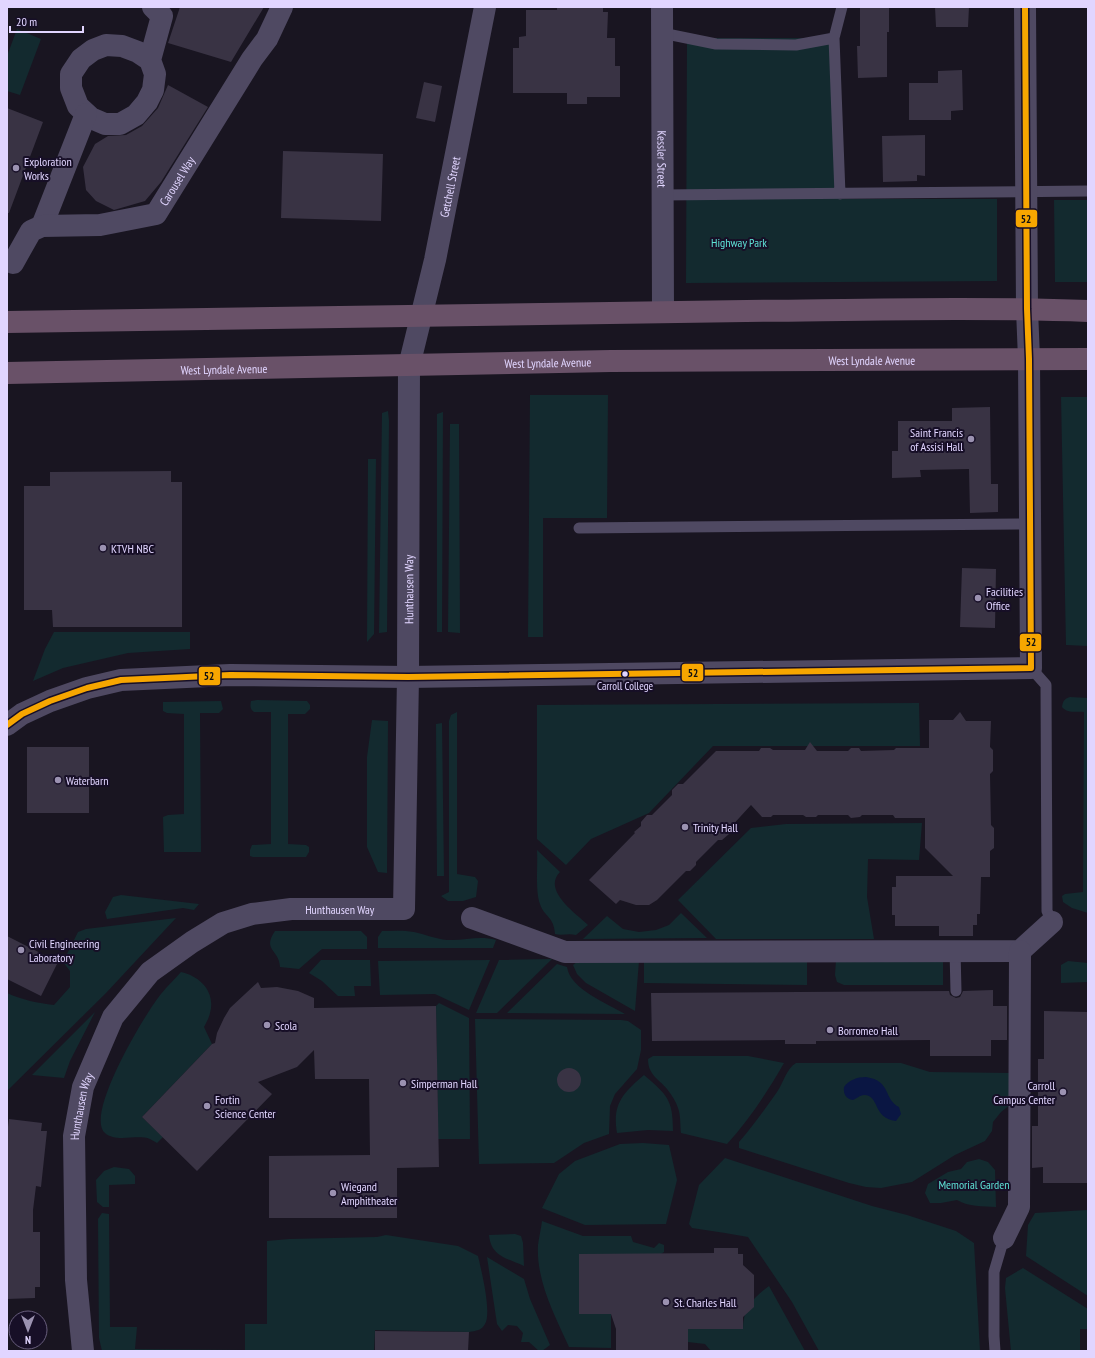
<svg xmlns="http://www.w3.org/2000/svg" width="1095" height="1358" font-family="'PT Sans Narrow',sans-serif">
<rect width="100%" height="100%" fill="#191521"/>
<path fill="#132a2f" d="M 17,29 L 41,39 L 20,95 L 7,91 L 7,56 Z
M 687,38 L 834,38 L 840,199 L 997,199 L 997,281 L 686,283 Z
M 1054,200 L 1088,200 L 1088,282 L 1055,282 Z
M 530,395 L 608,395 L 607,518 L 543,518 L 543,637 L 528,637 Z
M 1061,397 L 1088,397 L 1088,646 L 1066,645 Z
M 388,411 L 389,421 L 387,632 L 379,633 L 382,413 Z
M 443,412 L 442,632 L 437,632 L 437,414 Z
M 450,424 L 459,424 L 460,633 L 448,632 Z
M 368,459 L 376,459 L 374,634 L 367,642 Z
M 54,632 L 190,632 L 190,649 L 128,653 L 63,668 L 33,681 L 45,649 Z
M 1070,697 L 1088,698 L 1088,913 L 1072,908 L 1063,902 L 1062,896 L 1065,894 L 1083,892 L 1084,712 C 1077,711 1068,714 1062,707 C 1063,701 1064,699 1070,697 Z
M 257,700 L 307,701 L 310,705 L 310,709 L 305,714 L 288,714 L 288,844 L 306,845 L 309,847 L 309,852 L 306,857 L 253,857 L 250,856 L 250,850 L 252,845 L 271,844 L 271,712 L 254,712 C 250,709 250,706 251,701 Z
M 221,701 L 223,709 L 219,713 L 200,713 L 201,852 L 164,852 L 163,817 L 168,815 L 184,814 L 184,714 L 167,713 L 163,711 L 163,702 Z
M 919,703 L 920,746 L 713,746 L 649,813 L 591,839 L 566,865 L 537,839 L 537,705 Z
M 457,712 L 457,874 L 475,877 L 478,881 L 476,897 L 463,901 L 448,901 L 441,896 L 449,892 L 449,721 L 451,715 Z
M 372,720 L 388,721 L 387,873 L 378,872 L 367,847 L 367,757 Z
M 442,723 L 444,876 L 437,876 L 436,724 Z
M 922,823 L 919,860 L 868,859 L 867,897 L 874,939 L 716,939 L 678,900 L 751,828 L 786,824 Z
M 537,850 L 560,872 C 542,890 575,913 588,925 L 576,935 C 568,933 562,936 555,934 C 554,916 544,917 540,904 C 535,891 538,865 537,850 Z
M 121,895 L 199,904 L 194,910 L 183,908 L 107,919 L 105,912 L 113,897 Z
M 681,913 L 707,938 L 583,939 L 607,916 L 623,929 L 639,932 L 656,930 L 669,925 Z
M 176,918 L 106,993 L 7,1091 L 7,993 C 22,1000 38,1003 54,1005 L 70,987 L 70,971 L 63,962 L 78,932 L 86,929 Z
M 275,931 L 361,931 L 367,937 L 367,949 L 322,949 L 299,969 L 280,967 C 279,949 262,951 275,931 Z
M 382,931 C 393,931 403,930 414,932 C 425,934 435,939 447,940 C 466,941 478,935 496,940 L 493,948 L 378,948 L 378,937 Z
M 552,959 L 497,1013 L 476,1013 L 499,960 Z
M 321,960 L 370,960 L 371,986 L 354,986 L 355,996 L 338,996 L 322,981 L 309,973 Z
M 490,960 L 469,1010 L 435,994 L 380,995 L 378,961 Z
M 836,960 L 943,961 L 943,985 L 844,985 L 837,982 L 835,975 Z
M 578,961 L 639,961 L 635,1011 L 586,983 L 577,974 L 573,965 Z
M 644,961 L 807,961 L 807,985 L 644,983 Z
M 1068,961 L 1088,963 L 1088,982 L 1061,983 L 1061,965 Z
M 557,964 L 567,967 C 570,989 608,1004 625,1014 L 507,1013 Z
M 181,972 C 200,976 216,992 210,1013 C 209,1018 206,1023 204,1027 L 212,1044 L 142,1117 L 163,1137 L 157,1143 C 155,1142 152,1140 150,1139 C 137,1134 116,1143 105,1133 C 84,1115 146,1012 161,994 C 167,986 175,979 181,972 Z
M 439,1003 L 469,1018 L 470,1139 L 438,1139 L 436,1006 Z
M 95,1012 L 70,1061 L 64,1078 L 32,1075 Z
M 475,1019 L 621,1020 L 628,1021 L 641,1030 L 641,1050 L 637,1069 L 615,1094 L 610,1106 L 609,1134 L 584,1143 L 554,1163 L 479,1164 Z
M 653,1056 L 748,1056 L 784,1063 C 768,1091 749,1120 727,1144 L 681,1133 C 680,1126 681,1116 678,1108 C 676,1102 672,1095 667,1089 C 658,1078 648,1075 648,1059 Z
M 796,1063 L 901,1063 L 930,1072 L 1011,1073 L 1011,1104 L 1001,1112 L 993,1122 L 992,1131 L 985,1141 L 955,1155 L 912,1182 L 881,1188 L 866,1187 L 849,1183 L 739,1148 L 739,1142 C 753,1126 765,1109 777,1092 C 784,1082 786,1069 796,1063 Z
M 644,1075 C 667,1095 673,1099 673,1131 L 648,1130 L 617,1133 C 612,1104 623,1093 644,1075 Z
M 643,1143 L 669,1145 L 677,1180 L 666,1224 L 585,1225 L 542,1208 L 559,1174 L 575,1161 L 620,1144 Z
M 725,1158 L 872,1206 L 907,1215 L 956,1231 L 974,1243 L 980,1351 L 819,1351 L 792,1302 L 748,1237 L 725,1233 L 692,1228 L 689,1224 L 699,1185 Z
M 979,1159 L 988,1162 L 995,1170 L 996,1207 C 982,1206 969,1207 957,1200 L 941,1203 L 930,1203 L 925,1193 L 928,1184 L 948,1172 L 961,1169 L 967,1162 Z
M 114,1167 L 129,1169 L 135,1176 L 135,1184 L 109,1185 L 109,1207 L 103,1207 L 97,1202 L 96,1180 L 104,1171 Z
M 1088,1210 L 1088,1296 L 1026,1256 L 1028,1225 L 1035,1213 Z
M 102,1213 L 109,1214 L 110,1327 L 137,1327 L 135,1349 L 245,1350 L 245,1324 L 267,1324 L 267,1241 L 289,1239 L 377,1237 L 386,1235 L 458,1246 L 478,1256 C 481,1269 492,1313 485,1324 C 482,1330 476,1331 469,1332 L 375,1330 L 374,1351 L 102,1351 L 99,1338 L 98,1219 Z
M 542,1221 L 583,1236 L 631,1236 L 633,1242 L 654,1248 L 659,1243 L 664,1245 L 664,1252 L 661,1254 L 579,1254 L 579,1289 L 611,1314 L 611,1348 L 569,1347 C 555,1316 536,1281 538,1245 C 539,1237 541,1229 542,1221 Z
M 515,1234 L 521,1236 L 523,1243 L 524,1266 C 506,1258 491,1256 489,1235 Z
M 487,1257 L 524,1279 L 530,1299 L 550,1345 L 542,1351 L 539,1351 L 529,1342 L 521,1342 L 523,1333 L 517,1326 L 508,1325 L 502,1331 L 497,1324 Z
M 1023,1268 L 1088,1309 L 1088,1329 L 1080,1329 L 1080,1351 L 1011,1351 L 1005,1288 L 1006,1278 Z
M 769,1286 L 805,1351 L 711,1351 L 705,1344 L 688,1342 L 687,1329 L 743,1329 C 743,1308 753,1298 769,1286 Z"/>
<path fill="#0a1643" d="M 866,1077 C 892,1081 883,1099 899,1107 L 901,1114 L 896,1121 C 872,1118 880,1095 864,1095 C 860,1095 856,1099 853,1100 C 846,1099 843,1094 844,1087 C 849,1080 857,1077 866,1077 Z"/>
<path fill="#393344" d="M 180,7 L 264,7 L 231,62 L 168,43 Z
M 557,7 L 603,7 L 603,12 L 608,12 L 607,38 L 615,38 L 615,66 L 620,66 L 620,97 L 587,97 L 587,104 L 567,104 L 567,93 L 513,93 L 513,48 L 519,48 L 519,37 L 526,36 L 526,10 L 557,10 Z
M 860,7 L 889,7 L 889,32 L 887,32 L 887,77 L 858,78 L 857,46 L 860,46 Z
M 935,7 L 969,7 L 968,27 L 936,27 Z
M 962,70 L 963,110 L 951,111 L 951,120 L 909,120 L 909,83 L 938,83 L 938,71 Z
M 424,82 L 442,86 L 435,122 L 416,118 Z
M 168,85 L 208,107 L 161,182 L 145,201 L 114,210 L 96,201 L 86,190 L 83,167 L 95,144 L 108,136 L 126,135 L 142,126 L 158,108 Z
M 7,108 L 43,122 L 9,213 L 7,213 Z
M 925,135 L 925,176 L 917,175 L 917,181 L 883,182 L 882,136 Z
M 283,151 L 383,154 L 381,221 L 281,218 Z
M 990,407 L 991,484 L 998,484 L 998,512 L 970,513 L 969,469 L 920,470 L 921,477 L 892,478 L 892,451 L 898,451 L 898,421 L 952,421 L 952,408 Z
M 171,471 L 171,482 L 182,482 L 182,627 L 53,627 L 52,610 L 24,610 L 24,486 L 50,486 L 50,472 Z
M 962,568 L 996,569 L 995,628 L 960,627 Z
M 960,712 L 966,721 L 991,721 L 990,747 L 993,750 L 993,771 L 990,774 L 991,825 L 994,828 L 994,848 L 990,851 L 990,877 L 981,877 L 980,914 L 977,914 L 977,925 L 973,925 L 973,936 L 939,936 L 939,926 L 895,926 L 895,915 L 892,915 L 892,887 L 896,887 L 896,876 L 953,876 L 925,848 L 925,818 L 895,818 L 893,815 L 862,815 L 860,817 L 851,818 L 848,815 L 818,815 L 816,817 L 806,817 L 803,815 L 773,815 L 771,817 L 762,817 L 751,805 L 729,829 L 729,834 L 722,840 L 718,840 L 696,862 L 696,865 L 690,871 L 686,871 L 657,900 L 649,905 L 636,905 L 620,900 L 616,904 L 589,880 L 635,833 L 634,832 L 641,826 L 641,822 L 647,815 L 652,815 L 672,795 L 672,790 L 678,784 L 683,784 L 716,751 L 759,751 L 761,748 L 770,748 L 773,750 L 805,750 L 810,742 L 817,751 L 848,751 L 851,748 L 859,748 L 861,751 L 894,750 L 896,748 L 929,748 L 929,720 L 953,720 Z
M 27,747 L 89,747 L 89,813 L 27,813 Z
M 7,936 L 58,962 L 41,996 L 7,979 Z
M 258,982 L 261,988 L 277,987 L 298,991 L 314,998 L 314,1008 L 436,1006 L 439,1167 L 397,1168 L 397,1218 L 269,1218 L 269,1156 L 370,1155 L 369,1079 L 315,1079 L 314,1050 L 297,1067 L 258,1082 L 272,1094 L 197,1171 L 142,1117 L 212,1044 L 215,1043 L 217,1033 L 224,1018 L 230,1008 Z
M 993,990 L 993,1006 L 1007,1006 L 1007,1040 L 991,1040 L 991,1056 L 930,1056 L 930,1040 L 816,1041 L 816,1044 L 785,1044 L 785,1040 L 652,1041 L 651,993 L 949,991 L 950,995 L 956,998 L 960,997 L 963,991 Z
M 1044,1011 L 1088,1012 L 1088,1183 L 1043,1183 L 1043,1167 L 1032,1168 L 1032,1126 L 1038,1126 L 1038,1059 L 1044,1059 Z
M557 1080a12 12 0 1 1 24 0a12 12 0 1 1-24 0Z
M 9,1119 L 42,1123 L 41,1131 L 47,1131 L 41,1187 L 36,1186 L 33,1210 L 33,1232 L 40,1232 L 40,1287 L 35,1287 L 35,1298 L 7,1299 L 7,1126 L 8,1127 Z
M 714,1248 L 738,1248 L 738,1254 L 743,1254 L 743,1265 L 754,1275 L 754,1307 L 743,1317 L 743,1329 L 688,1329 L 688,1351 L 616,1351 L 616,1329 L 611,1314 L 579,1314 L 579,1254 L 714,1253 Z
M 375,1331 L 469,1332 L 468,1351 L 375,1351 Z"/>
<g fill="none" stroke-linecap="round" stroke-linejoin="round">
<path stroke="#4f4962" stroke-width="11" d="M 662,33 L 716,44 L 796,45 L 834,38
M 840,194 L 834,38 L 842,7
M 662,195 L 1088,191
M 579,528 L 1029,524
M 1031,668 L 1046,685 L 1047,911 L 1052,922
M 955,951 L 956,991
M 995,1351 L 994,1336 L 994,1272 L 1004,1238"/>
<g stroke="#4f4962" stroke-width="22">
<path id="s1" d="M 662,7 L 663,311"/>
<path d="M 150,60 L 138,52 L 122,46 L 106,45 L 93,50 L 81,59 L 71,74 L 71,88 L 78,106 L 91,118 L 105,124 L 120,124 L 136,115 L 147,102 L 153,90 L 155,74 L 150,60 L 162,16 L 153,7"/>
<path d="M 42,226 L 86,114"/>
<path id="s2" d="M 13,263 L 31,231 L 42,226 L 100,225 L 156,214 L 252,59 L 267,39 L 282,7"/>
<path d="M 7,725 L 22,714 L 50,701 L 87,688 L 121,680 L 230,675 L 408,677 L 1031,668 L 1029,359 L 1027,309 L 1025,7"/>
<path d="M 472,918 L 565,952 L 1020,951 L 1052,922"/>
<path d="M 1004,1238 L 1019,1207 L 1020,951"/>
<path id="s3" d="M 83,1351 L 76,1280 L 74,1136 L 83,1087 L 113,1017 L 150,972 L 192,942 L 223,923 L 252,914 L 291,909 L 404,909 L 408,677 L 409,366 L 435,260 L 485,7"/>
</g>
<g stroke="#695168" stroke-width="22">
<path d="M 7,322 C 253,318 499,313 746,311 C 860,310 974,307 1088,311"/>
<path id="s4" d="M 7,373 L 611,361 L 1088,359"/>
</g>
<defs>
<path id="bus-1" d="M 7,725 L 22,714 L 50,701 L 87,688 L 121,680 L 230,675 L 408,677 L 1031,668 L 1029,359 L 1027,309 L 1025,7"/>
</defs>
<use href="#bus-1" stroke="#170f27" stroke-width="9"/>
<use href="#bus-1" stroke="#f7a600" stroke-width="6"/>
</g>
<g fill="#9b92b1" stroke="#170f27" stroke-width="1.5">
<circle cx="16" cy="168" r="4"/>
<circle cx="971" cy="439" r="4"/>
<circle cx="103" cy="548" r="4"/>
<circle cx="978" cy="598" r="4"/>
<circle cx="58" cy="780" r="4"/>
<circle cx="685" cy="827" r="4"/>
<circle cx="21" cy="950" r="4"/>
<circle cx="267" cy="1025" r="4"/>
<circle cx="830" cy="1030" r="4"/>
<circle cx="403" cy="1083" r="4"/>
<circle cx="1063" cy="1092" r="4"/>
<circle cx="207" cy="1106" r="4"/>
<circle cx="333" cy="1193" r="4"/>
<circle cx="666" cy="1302" r="4"/>
</g>
<circle fill="#e1d5ff" stroke="#170f27" stroke-width="1.5" cx="625" cy="674" r="3.5"/>
<g text-anchor="middle" dominant-baseline="central" stroke-width="4" stroke-linejoin="round" paint-order="stroke">
<g font-size="11" fill="#e1d5ff" stroke="#170f27">
<text x="625" y="686">Carroll College</text>
</g>
<g font-size="12" fill="#e1d5ff" stroke="#170f27">
<text stroke="none"><textPath href="#s1" startOffset="152">Kessler Street</textPath></text>
<text stroke="none"><textPath href="#s2" startOffset="203">Carousel Way</textPath></text>
<text stroke="none"><textPath href="#s3" startOffset="1397">Getchell Street</textPath></text>
<text stroke="none"><textPath href="#s4" startOffset="865">West Lyndale Avenue</textPath></text>
<text stroke="none"><textPath href="#s4" startOffset="541">West Lyndale Avenue</textPath></text>
<text stroke="none"><textPath href="#s4" startOffset="217">West Lyndale Avenue</textPath></text>
<text stroke="none"><textPath href="#s3" startOffset="990">Hunthausen Way</textPath></text>
<text stroke="none"><textPath href="#s3" startOffset="606">Hunthausen Way</textPath></text>
<text stroke="none"><textPath href="#s3" startOffset="246">Hunthausen Way</textPath></text>
</g>
<g font-size="12" fill="#e1d5ff" stroke="#170f27" text-anchor="start">
<text x="24" y="161">Exploration<tspan x="24" dy="14">Works</tspan></text>
<text x="963" y="432" text-anchor="end">Saint Francis<tspan x="963" dy="14">of Assisi Hall</tspan></text>
<text x="111" y="548">KTVH NBC</text>
<text x="986" y="591">Facilities<tspan x="986" dy="14">Office</tspan></text>
<text x="66" y="780">Waterbarn</text>
<text x="693" y="827">Trinity Hall</text>
<text x="29" y="943">Civil Engineering<tspan x="29" dy="14">Laboratory</tspan></text>
<text x="275" y="1025">Scola</text>
<text x="838" y="1030">Borromeo Hall</text>
<text x="411" y="1083">Simperman Hall</text>
<text x="1055" y="1085" text-anchor="end">Carroll<tspan x="1055" dy="14">Campus Center</tspan></text>
<text x="215" y="1099">Fortin<tspan x="215" dy="14">Science Center</tspan></text>
<text x="341" y="1186">Wiegand<tspan x="341" dy="14">Amphitheater</tspan></text>
<text x="674" y="1302">St. Charles Hall</text>
</g>
<g font-size="12" fill="#5ee2d6" stroke="#170f27">
<text x="739" y="242">Highway Park</text>
<text x="974" y="1184">Memorial Garden</text>
</g>
</g>
<g stroke="#170f27" stroke-width="1.5">
<rect x="1015" y="209" width="23" height="19" rx="4" fill="#f7a600"/>
<rect x="1019" y="633" width="23" height="19" rx="4" fill="#f7a600"/>
<rect x="681" y="663" width="23" height="19" rx="4" fill="#f7a600"/>
<rect x="198" y="666" width="23" height="20" rx="4" fill="#f7a600"/>
</g>
<g font-size="11" text-anchor="middle" font-weight="bold" fill="#111">
<text x="1026" y="223">52</text>
<text x="1031" y="646">52</text>
<text x="693" y="677">52</text>
<text x="209" y="680">52</text>
</g>
<rect width="1095" height="1358" fill="none" stroke="#e1d5ff" stroke-width="16"/>
<g transform="translate(28 1330) rotate(180)"><circle r="19" fill="#170f27" stroke="#685e7d"/>
<path d="M0-3L7 15L0 10L-7 15Z" fill="#9b92b1"/>
<text y="-6" font-size="11" font-weight="bold" text-anchor="middle" fill="#e1d5ff">N</text>
</g>
<path d="M10 26v6h73v-6" fill="none" stroke="#e1d5ff" stroke-width="2"/>
<text x="16" y="26" font-size="12" fill="#e1d5ff" stroke="#170f27" stroke-width="3" paint-order="stroke">20 m</text>
</svg>
